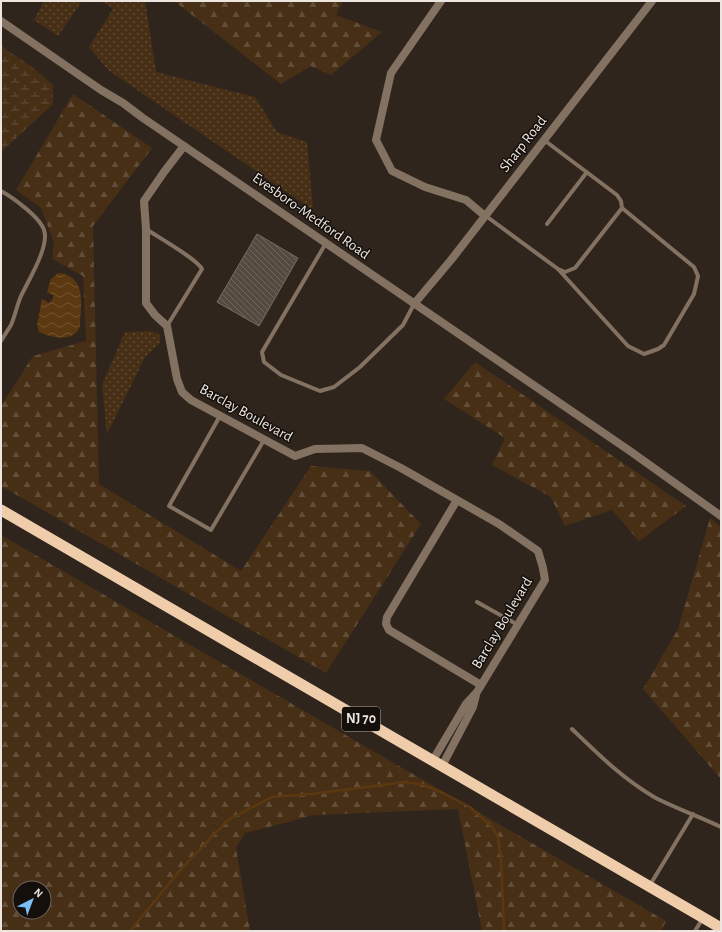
<svg xmlns="http://www.w3.org/2000/svg" width="722" height="932" font-family="'Alegreya Sans',sans-serif">
<defs>
<pattern id="grass-dots" width="8" height="8" patternUnits="userSpaceOnUse"><rect width="8" height="8" fill="#472f16"/><path d="M2 2h.1M6 6h.1" fill="none" stroke="#624d38" stroke-width="1.8" stroke-linecap="round"/></pattern>
<pattern id="forest-firs" width="22" height="20" patternUnits="userSpaceOnUse"><rect width="22" height="20" fill="#472f16"/><path d="M5 1l3.5 6h-7zM16 11l3.5 6h-7z" fill="#624d38"/></pattern>
<pattern id="wetland-marsh" width="20" height="14" patternUnits="userSpaceOnUse"><rect width="20" height="14" fill="#472f16"/><path d="M1 5h8M5 5V1M11 12h8M15 12V8" fill="none" stroke="#624d38"/></pattern>
<pattern id="water-waves" width="16" height="10" patternUnits="userSpaceOnUse"><rect width="16" height="10" fill="#5b3810"/><path d="M0 5q4-4 8 0t8 0" fill="none" stroke="#735532"/></pattern>
<pattern id="building-back-hatch" width="6" height="6" patternUnits="userSpaceOnUse"><rect width="6" height="6" fill="#554a3f"/><path d="M-1 5l2 2M0 0l6 6M5-1l2 2" fill="none" stroke="#6e645a"/></pattern>
</defs>
<rect width="100%" height="100%" fill="#2f251c"/>
<path fill="url(#grass-dots)" d="M 44,1 L 82,1 L 58,36 L 34,20 Z
M 102,1 L 145,1 L 156,72 L 255,97 L 277,132 L 307,142 L 313,210 L 108,70 L 89,47 L 113,9 Z
M 152,331 L 160,335 L 160,343 L 145,357 L 107,434 L 102,385 L 125,332 Z"/>
<path fill="url(#forest-firs)" fill-rule="evenodd" d="M 174,1 L 343,1 L 336,15 L 382,32 L 331,75 L 311,66 L 281,84 Z
M 73,94 L 152,148 L 93,226 L 99,484 L 241,571 L 311,466 L 370,471 L 421,524 L 326,673 L 1,486 L 1,406 L 33,356 L 86,341 L 83,276 L 52,259 L 54,243 L 41,208 L 16,190 Z
M 475,362 L 686,506 L 639,541 L 612,510 L 565,526 L 551,497 L 492,465 L 505,438 L 444,399 Z
M 710,518 L 721,527 L 721,779 L 643,689 L 678,629 Z
M 1,535 L 666,921 L 661,931 L 482,931 L 458,809 L 315,815 L 245,833 L 236,848 L 250,931 L 1,931 ZM 20,888 L 44,888 L 44,912 L 20,912 Z"/>
<path fill="url(#wetland-marsh)" d="M 1,46 L 32,67 L 53,85 L 53,104 L 1,152 Z"/>
<path fill="url(#water-waves)" d="M 58,273 C 87,276 81,304 80,326 C 75,343 51,338 39,332 L 37,325 L 42,299 L 49,303 L 53,299 L 53,295 L 47,292 L 51,279 Z"/>
<g fill="none" stroke-linecap="round" stroke-linejoin="round">
<path stroke="#5b3810" stroke-width="2.5" d="M 130,931 L 181,869 L 228,820 L 272,797 L 311,794 L 406,782 L 424,785 L 443,793 L 470,807 L 492,827 L 498,837 L 501,858 L 504,931"/>
</g>
<path fill="url(#building-back-hatch)" stroke="#796d62" d="M 257,234 L 298,258 L 259,326 L 217,302 Z"/>
<g fill="none" stroke-linecap="round" stroke-linejoin="round">
<path stroke="#837161" stroke-width="4" d="M 1,191 C 12,197 40,217 44,230 C 50,246 28,281 21,296 C 17,305 15,316 11,325 C 8,330 4,336 1,341
M 486,216 L 558,269 L 565,272 L 575,268 L 622,208 L 621,201 L 617,195 L 544,140
M 547,224 L 587,172
M 146,229 C 158,237 197,259 202,269 L 167,326
M 326,243 L 262,352 L 264,362 L 281,375 L 320,391 L 334,387 L 360,367 L 403,325 L 414,304
M 558,269 L 628,346 L 644,354 L 658,349 L 664,345 L 694,294 L 698,276 L 694,267 L 622,208
M 220,416 L 169,506 L 211,530 L 264,440
M 477,602 L 518,625
M 572,729 C 599,755 622,778 654,797 C 675,808 700,817 721,827
M 650,885 L 693,814
M 695,931 L 703,918"/>
<path stroke="#837161" stroke-width="8" d="M 441,1 L 391,73 L 376,140 L 392,171 L 425,187 L 466,200 L 485,216
M 184,146 L 164,172 L 144,201 L 146,229 L 146,303 L 155,315 L 167,326 L 177,379 L 182,392 L 191,400 L 295,456 L 315,449 L 362,448 L 401,468 L 457,500
M 414,304 L 451,260 L 652,1
M 433,760 L 466,704 L 477,692 L 545,580 L 543,568 L 538,551 L 499,524 L 457,500 L 387,617 L 386,624 L 389,630 L 481,685
M 442,766 L 473,707 L 476,695"/>
<path stroke="#837161" stroke-width="8" d="M 1,21 L 101,90 L 123,103 L 143,118 L 630,451 L 721,516"/>
<path stroke="#efccaa" stroke-width="11" d="M 1,510 L 721,928"/>
</g>
<g text-anchor="middle" dominant-baseline="central" stroke-width="3" stroke-linejoin="round" paint-order="stroke">
<rect fill="#140f0b" stroke="#aca6a0" stroke-width="1" x="342" y="707" width="38" height="24" rx="3"/>
<g font-size="14" font-weight="bold" fill="#ede6e0">
<text x="361" y="719">NJ 70</text>
</g>
<g font-size="15" fill="#ede6e0" stroke="#140f0b">
<text transform="translate(523 144) rotate(-52)">Sharp Road</text>
<text transform="translate(311 216) rotate(35)">Evesboro-Medford Road</text>
<text transform="translate(246 413) rotate(29)">Barclay Boulevard</text>
<text transform="translate(502 623) rotate(-59)">Barclay Boulevard</text>
</g>
</g>
<rect width="722" height="932" fill="none" stroke="#ede6e0" stroke-width="4"/>
<g transform="translate(32 900) rotate(42)"><circle r="19" fill="#140f0b" stroke="#6b6560"/>
<path d="M0-3L7 15L0 10L-7 15Z" fill="#7abef8"/>
<text y="-6" font-size="11" font-weight="bold" text-anchor="middle" fill="#ede6e0">N</text>
</g>
</svg>
